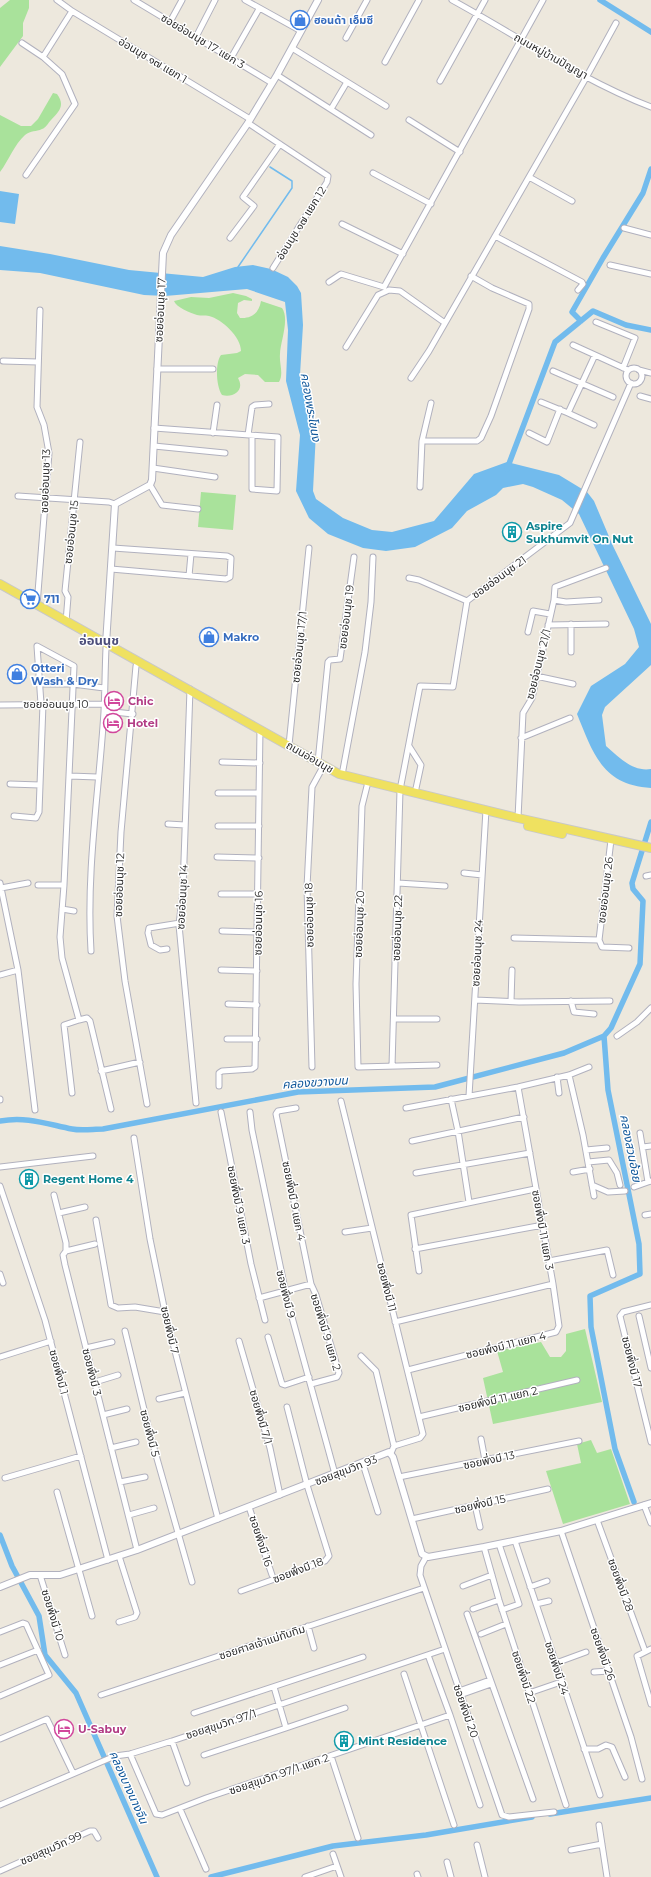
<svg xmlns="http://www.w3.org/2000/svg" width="651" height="1877" font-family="Montserrat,'Noto Sans Thai',sans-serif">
<rect width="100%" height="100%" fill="#ede8dd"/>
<path fill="#a9e29b" d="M 10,0 L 29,0 L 29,8 L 23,23 L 23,36 L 0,67 L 0,8 Z
M 53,93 L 57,94 C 65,105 60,111 51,120 C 48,123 46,128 42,129 C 36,132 31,130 25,135 C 14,145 9,160 0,172 L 0,115 L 21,126 L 31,126 L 38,119 Z
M 233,293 L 246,296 L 252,299 L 252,301 L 244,300 L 238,303 L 237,313 L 240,318 C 253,319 259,312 261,301 L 282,308 C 290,319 280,343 280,354 C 279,364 284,373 279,382 L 265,382 L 258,375 L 245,374 L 238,378 C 245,390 234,398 222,395 C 216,386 215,363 221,355 L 237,353 L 241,351 C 241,337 222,319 209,316 C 205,315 201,316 197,315 C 190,313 176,307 174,301 L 191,297 L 209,298 Z
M 201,492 L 236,495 L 233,530 L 198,527 Z
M 585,1329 L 602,1402 L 493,1424 L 483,1378 L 503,1372 L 497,1351 L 541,1342 L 550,1357 L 561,1357 L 566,1351 L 566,1334 Z
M 591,1440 L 597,1453 L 611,1449 L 630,1504 L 563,1524 L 546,1471 L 581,1463 L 577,1444 Z"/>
<path fill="#72bbed" d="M 0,191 L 19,194 L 15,224 L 0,222 Z
M 0,246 L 50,254 L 129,270 L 203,277 L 235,267 L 253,265 L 271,269 L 288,277 L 297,286 L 301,293 L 303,325 L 300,375 L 316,432 L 313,491 L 316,499 L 343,518 L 372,530 L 392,532 L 434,521 L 474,474 L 507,462 L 559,475 L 587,492 L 594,501 L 613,546 L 651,624 L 651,665 L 605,707 L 602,715 L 606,746 C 619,757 632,772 651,769 L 651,788 C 602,785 593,753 577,714 L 591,686 L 625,664 L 639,647 L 634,629 L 579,514 L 562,500 L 533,487 L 523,484 L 503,488 L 496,495 L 467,511 L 452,528 L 415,547 L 386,551 L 363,548 L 328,534 L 309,518 L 296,491 L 300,435 L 286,381 L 288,330 L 285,302 L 247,289 L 165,296 L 144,295 L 40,273 L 0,270 Z"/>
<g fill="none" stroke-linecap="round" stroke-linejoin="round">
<path stroke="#72bbed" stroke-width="1.5" d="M 238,267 L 292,188 L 292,181 L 270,167"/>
<path stroke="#72bbed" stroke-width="5.5" d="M 600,0 L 651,32
M 581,321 L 572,312 L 603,258 L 643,193 L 651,169
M 507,469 L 555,342 L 593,311 L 626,325 L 651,330
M 0,1121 C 26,1116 47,1124 72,1129 C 82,1131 93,1129 103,1129 L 298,1092 L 435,1087 L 564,1053 L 604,1036
M 634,1502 L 615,1449 L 591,1327 L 590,1296 L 640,1274 L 639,1244 L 608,1090 L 604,1036 L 611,1028 L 640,964 L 643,901 L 633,889 L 632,883 L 651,822
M 0,1535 L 12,1566 L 39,1616 L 45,1655 L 76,1693 L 157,1877
M 550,1814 L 651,1798
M 211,1877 L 333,1846 L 426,1835 L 532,1817"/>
<defs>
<path id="minor" d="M 57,0 L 72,11 L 250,119
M 134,0 L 272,83
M 245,0 L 301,31
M 452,0 C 518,36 581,80 651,107
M 170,22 L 182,0
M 196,37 L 215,0
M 346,38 L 367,0
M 22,43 L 43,57
M 292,48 L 386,106
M 231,58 L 259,9
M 385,62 L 419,0
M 277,75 L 371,135
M 440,81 L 485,0
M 331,109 L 347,82
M 409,120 L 460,152
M 248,123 L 328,176 L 327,182 L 273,268
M 373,173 L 431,204
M 26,175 L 75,104 L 62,74 L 43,57 L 72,11
M 529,177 L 572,201
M 342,224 L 403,254
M 624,228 L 651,235
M 495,236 L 582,282 L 583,284 L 578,290
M 230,238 L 254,206 L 243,197 L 280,144
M 610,265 L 651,274
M 329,282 L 341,274 L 384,287 L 543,0
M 596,322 L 635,338 L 623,368
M 573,345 L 628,370
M 346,347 L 378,295 L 389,290 L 400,291 L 445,323
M 3,361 L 38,362
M626 376a8 8 0 1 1 16 0a8 8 0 1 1-16 0Z
M 157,369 L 213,369
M 639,370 L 651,373
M 553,371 L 613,397
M 411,378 L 429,351 L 587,76 L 616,23
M 640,396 L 651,399
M 541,402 L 568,413
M 594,425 L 568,413 L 595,355
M 154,428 L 278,437 L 277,491 L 252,489 L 252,436
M 213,433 L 217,405
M 529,433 L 547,442 L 560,409
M 248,435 L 252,407 L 255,405 L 269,404
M 422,441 L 431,403
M 154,446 L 225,453
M 153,468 L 215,477
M 150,485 L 162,505 L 198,509
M 420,487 L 422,441 L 477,441 L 481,438 L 491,416 L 529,309 L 529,304 L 492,288 L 471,276
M 18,496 L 109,502 L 115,504
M 111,569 L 226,579 L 230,577 L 231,558 L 227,556 L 113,548
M 189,576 L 191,554
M 409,578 L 419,580 L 467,601
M 554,600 L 566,602 L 599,600
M 37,605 L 49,453 L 44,425 L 37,407 L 40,310
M 66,622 L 68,597 L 65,591 L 80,442
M 571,624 L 571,652
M 548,625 L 606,624
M 528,632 L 533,611 L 550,614
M 136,666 L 121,832 L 117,916 L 125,981 L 147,1104
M 536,676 L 573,684
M 39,684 L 73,684 L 104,688
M 190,689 L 183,889 L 179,925 L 196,1103
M 41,704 L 37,646 L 74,666 L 64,885 L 60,937 L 62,958 L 79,1020 L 87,1018 L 90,1021 L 111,1109
M 0,705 L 104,704
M 104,711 L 133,714
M 521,738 L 570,718
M 289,745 L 309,548
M 409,746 L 421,765 L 415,793
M 222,762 L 260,763
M 318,762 L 328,662 L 330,660 L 340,659 L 354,557
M 342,775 L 365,652 L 371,602 L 373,557
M 70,776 L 97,777
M 368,782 L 362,806 L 356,984 L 358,1067 L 437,1065
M 10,784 L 40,785
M 218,793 L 259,793
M 14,816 L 36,818 L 39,812 L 43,704
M 518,818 L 523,713 L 532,698 L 554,600 L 555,587 L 606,568
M 168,824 L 185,825
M 218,826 L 259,826
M 611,840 L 599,940 L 602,947 L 629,948
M 217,857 L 259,858
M 464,873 L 482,875
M 646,876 L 651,875
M 0,883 L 18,970 L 35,1110
M 398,883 L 445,886
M 38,885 L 64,885
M 1,888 L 28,883
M 221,894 L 258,894
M 62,909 L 74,911
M 222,931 L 258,932
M 514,938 L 599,940
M 167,949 L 160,950 L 151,945 L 148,933 L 149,928 L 180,923
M 91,951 C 86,870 99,792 104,712 C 105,691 105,670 106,648
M 221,970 L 257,971
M 0,975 L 18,970
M 475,1000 L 519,1002 L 610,1001
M 511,1001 L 512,970
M 571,1001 L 574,1012 L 594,1014
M 228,1004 L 257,1005
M 394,1019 L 437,1019
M 617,1036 L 637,1022 L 651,1008
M 227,1039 L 257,1039
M 392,1066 L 400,790 L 420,686 L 453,687 L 467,601 L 570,523 L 631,383
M 312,1067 L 307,887 L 312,787 L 324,765
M 101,1071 L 140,1062
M 569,1075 L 583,1135 L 594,1196
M 557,1077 L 559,1093
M 219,1086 L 219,1073 L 222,1071 L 252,1069 L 255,1067 L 260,729
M 72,1093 L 64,1025 L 79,1020
M 469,1096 L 486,810
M 0,1099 L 0,1100
M 451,1099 L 458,1131 L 469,1202
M 341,1101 L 423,1434 L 420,1438 L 394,1446 L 391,1453
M 406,1108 L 518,1087 L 569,1075 L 589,1067
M 221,1112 L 251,1264 L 265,1320
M 250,1112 L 252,1130 L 287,1299 L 335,1474
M 640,1133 L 648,1182 L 651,1181
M 134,1138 L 150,1239 L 165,1312 L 218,1519
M 412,1141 L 524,1117
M 643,1147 L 651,1146
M 586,1150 L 607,1148
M 588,1162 L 609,1160 L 617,1173 L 620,1185
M 0,1167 L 93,1156
M 573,1172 L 590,1169
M 416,1173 L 530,1153
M 592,1185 L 608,1192 L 625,1191
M 0,1186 L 45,1320 L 108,1560
M 634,1187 L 648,1182
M 54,1195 L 66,1243 L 66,1251 L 63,1255 L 65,1265 L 137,1550
M 59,1213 L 85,1207
M 645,1215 L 651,1214
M 96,1220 L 111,1305 L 118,1308 L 135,1307 L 165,1312
M 345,1232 L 372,1228
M 415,1249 L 543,1225
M 66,1251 L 95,1244
M 549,1261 L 607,1250 L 613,1275
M 419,1271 L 411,1215 L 535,1189
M 0,1274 L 3,1283
M 311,1284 L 316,1295 L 339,1373 L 337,1377 L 311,1384
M 259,1298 L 311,1284 L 276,1114 L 278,1111 L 296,1108
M 651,1305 L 623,1312 L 620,1316 L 651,1442
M 639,1316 L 651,1368
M 395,1322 L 553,1284 L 518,1087
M 125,1331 L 150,1434 L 192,1582
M 268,1337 L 282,1384 L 285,1385 L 309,1377
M 239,1341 L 270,1448 L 280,1495
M 86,1348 L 112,1342
M 361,1356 L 376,1371 L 394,1446
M 0,1357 L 51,1341
M 408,1370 L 556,1332 L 559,1326 L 553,1284
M 95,1382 L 118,1375
M 159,1399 L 185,1393
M 103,1415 L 127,1409
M 419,1417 L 577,1380
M 481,1439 L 485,1460
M 111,1448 L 136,1442
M 363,1464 L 378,1512
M 399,1477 L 579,1441
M 5,1478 L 81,1456
M 120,1482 L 145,1477
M 57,1492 L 92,1616
M 475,1505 L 480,1527
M 644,1505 L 651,1523
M 249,1507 L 272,1575
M 129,1515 L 154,1508
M 412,1519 L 548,1489
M 597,1520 L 645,1651
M 561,1531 L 631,1737 L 642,1779
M 515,1541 L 600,1795
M 499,1544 L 519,1604 L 502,1610
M 484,1547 L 499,1600 L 566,1805
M 426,1557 L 421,1566 L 420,1575 L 502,1815 L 509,1817 L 554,1812
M 40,1575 L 65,1655
M 463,1586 L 492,1575
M 530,1587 L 547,1581
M 241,1591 L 325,1561 L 329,1556 L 307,1485 L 287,1407
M 536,1604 L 549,1601
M 473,1609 L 499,1600
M 467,1614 L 533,1799
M 119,1622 L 135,1617 L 137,1613 L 119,1556
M 308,1626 L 314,1648
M 0,1632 L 23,1623 L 26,1624 L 49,1675 L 0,1696
M 481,1634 L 506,1624
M 651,1649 L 637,1656 L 651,1704
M 556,1663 L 586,1652
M 0,1665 L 38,1650
M 594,1672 L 609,1671
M 404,1674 L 454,1825
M 459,1691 L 490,1680
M 529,1693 L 561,1682
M 101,1695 L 424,1588
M 460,1695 L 491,1684
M 194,1713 L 363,1657
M 450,1715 L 480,1805
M 286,1728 L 345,1708
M 0,1739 L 47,1719 L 73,1773
M 172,1741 L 187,1783
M 584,1749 L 598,1749 L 606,1745 L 612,1747 L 625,1777
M 130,1754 L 156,1814 L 162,1815 L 206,1798 L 450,1715 L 428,1655
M 204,1755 L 286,1728 L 274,1687
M 331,1756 L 358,1838
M 0,1805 L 115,1756 L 130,1754 L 172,1741 L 445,1649
M 180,1809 L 206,1869
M 599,1825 L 607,1877
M 477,1845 L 485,1877
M 571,1850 L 602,1844
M 333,1854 L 341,1877
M 447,1862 L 451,1877
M 0,1871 L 90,1831 L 94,1831 L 98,1838
M 417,1874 L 418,1877
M 305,1877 L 337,1866"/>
<path id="tertiary" d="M 106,644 L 115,504 L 150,485 L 152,480 L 163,253 L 171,235 L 248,123 L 277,75 L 318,0
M 0,1587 L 30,1575 L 60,1575 L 137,1550 L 389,1452 L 393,1457 L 422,1554 L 428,1557 L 484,1547 L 561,1531 L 651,1503"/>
<path id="primary" d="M 0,584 L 339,774 L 518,818 L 651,848
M 528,826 L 562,834"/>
</defs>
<use href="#minor" stroke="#b1b1be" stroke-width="7"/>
<use href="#tertiary" stroke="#b1b1be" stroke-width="8"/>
<use href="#primary" stroke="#c8c8c8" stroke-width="10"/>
<use href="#minor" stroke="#fff" stroke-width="5"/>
<use href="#tertiary" stroke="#fff" stroke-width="6"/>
<use href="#primary" stroke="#efe160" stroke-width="8"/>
</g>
<defs>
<symbol id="shop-ring" viewBox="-11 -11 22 22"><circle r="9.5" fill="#fff" stroke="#3f7fe0" stroke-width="1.5"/><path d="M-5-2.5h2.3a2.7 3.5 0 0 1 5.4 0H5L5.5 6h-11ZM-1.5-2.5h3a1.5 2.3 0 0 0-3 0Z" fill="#3f7fe0"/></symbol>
<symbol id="building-ring" viewBox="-11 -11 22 22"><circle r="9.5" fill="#fff" stroke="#0f9aa8" stroke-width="1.5"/><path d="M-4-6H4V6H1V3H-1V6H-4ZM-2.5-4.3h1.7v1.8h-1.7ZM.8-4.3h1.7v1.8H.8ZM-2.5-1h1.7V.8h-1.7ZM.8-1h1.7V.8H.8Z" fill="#0f9aa8"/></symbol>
<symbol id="supermarket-ring" viewBox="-11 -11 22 22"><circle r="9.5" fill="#fff" stroke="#3f7fe0" stroke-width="1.5"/><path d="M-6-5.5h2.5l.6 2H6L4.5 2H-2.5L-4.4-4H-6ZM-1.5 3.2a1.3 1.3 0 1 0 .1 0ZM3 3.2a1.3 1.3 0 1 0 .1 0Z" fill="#3f7fe0"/></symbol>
<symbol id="hotel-ring" viewBox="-11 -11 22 22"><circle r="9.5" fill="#fff" stroke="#d1479c" stroke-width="1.5"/><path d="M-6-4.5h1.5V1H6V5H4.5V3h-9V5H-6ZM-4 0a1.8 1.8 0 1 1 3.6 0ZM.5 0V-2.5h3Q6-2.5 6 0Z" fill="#d1479c"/></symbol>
</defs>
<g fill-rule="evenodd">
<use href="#shop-ring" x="289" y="9" width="22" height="22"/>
<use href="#building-ring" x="501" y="521" width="22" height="22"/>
<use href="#supermarket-ring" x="19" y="588" width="22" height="22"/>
<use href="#shop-ring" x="198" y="626" width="22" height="22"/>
<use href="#shop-ring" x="6" y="663" width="22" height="22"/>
<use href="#hotel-ring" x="103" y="690" width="22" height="22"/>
<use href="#hotel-ring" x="102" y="712" width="22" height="22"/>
<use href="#building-ring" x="18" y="1168" width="22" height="22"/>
<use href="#hotel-ring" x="53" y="1718" width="22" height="22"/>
<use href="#building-ring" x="333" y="1730" width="22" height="22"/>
</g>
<g text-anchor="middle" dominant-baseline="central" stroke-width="3" stroke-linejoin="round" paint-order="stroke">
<g font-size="11" font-weight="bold" fill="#366cbe" stroke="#fff" text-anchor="start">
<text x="314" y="20">ฮอนด้า เอ็มซี</text>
<text x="44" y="599">711</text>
<text x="223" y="637">Makro</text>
<text x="31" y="668">Otteri<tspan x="31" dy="13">Wash &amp; Dry</tspan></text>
</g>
<g font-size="11" fill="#2b2b2b" stroke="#fff">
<text transform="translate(203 41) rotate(31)">ซอยอ่อนนุช 17 แยก 3</text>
<text transform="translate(551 56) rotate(29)">ถนนหมู่บ้านปัญญา</text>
<text transform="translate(153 60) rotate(31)">อ่อนนุช ๑๗ แยก 1</text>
<text transform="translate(301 223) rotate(-58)">อ่อนนุช ๑๗ แยก 12</text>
<text transform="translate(160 310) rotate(-87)">ซอยอ่อนนุช 17</text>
<text transform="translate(45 481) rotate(-88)">ซอยอ่อนนุช 13</text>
<text transform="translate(71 532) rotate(-84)">ซอยอ่อนนุช 15</text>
<text transform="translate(499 577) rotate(-36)">ซอยอ่อนนุช 21</text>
<text transform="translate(346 617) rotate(-83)">ซอยอ่อนนุช 19</text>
<text transform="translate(299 647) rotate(-84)">ซอยอ่อนนุช 17/1</text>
<text transform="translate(538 664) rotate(-76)">ซอยอ่อนนุช 21/1</text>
<text x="56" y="704">ซอยอ่อนนุช 10</text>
<text transform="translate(310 757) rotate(30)">ถนนอ่อนนุช</text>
<text transform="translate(119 885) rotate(-88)">ซอยอ่อนนุช 12</text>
<text transform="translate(605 890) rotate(-83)">ซอยอ่อนนุช 26</text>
<text transform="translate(182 897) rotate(-87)">ซอยอ่อนนุช 14</text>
<text transform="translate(309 915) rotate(-91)">ซอยอ่อนนุช 18</text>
<text transform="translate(258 923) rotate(-89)">ซอยอ่อนนุช 16</text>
<text transform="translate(359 924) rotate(-88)">ซอยอ่อนนุช 20</text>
<text transform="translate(397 928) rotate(-88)">ซอยอ่อนนุช 22</text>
<text transform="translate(477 953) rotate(-87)">ซอยอ่อนนุช 24</text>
<text transform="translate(294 1201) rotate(79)">ซอยพึ่งมี 9 แยก 4</text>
<text transform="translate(239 1205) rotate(79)">ซอยพึ่งมี 9 แยก 3</text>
<text transform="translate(543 1230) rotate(80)">ซอยพึ่งมี 11 แยก 3</text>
<text transform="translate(387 1287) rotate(76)">ซอยพึ่งมี 11</text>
<text transform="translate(286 1294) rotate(76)">ซอยพึ่งมี 9</text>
<text transform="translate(170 1330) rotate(77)">ซอยพึ่งมี 7</text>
<text transform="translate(326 1332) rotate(73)">ซอยพึ่งมี 9 แยก 2</text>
<text transform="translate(506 1345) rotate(-14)">ซอยพึ่งมี 11 แยก 4</text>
<text transform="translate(632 1362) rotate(76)">ซอยพึ่งมี 17</text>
<text transform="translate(59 1372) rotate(75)">ซอยพึ่งมี 1</text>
<text transform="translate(92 1372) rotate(76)">ซอยพึ่งมี 3</text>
<text transform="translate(498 1399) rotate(-13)">ซอยพึ่งมี 11 แยก 2</text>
<text transform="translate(261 1417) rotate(74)">ซอยพึ่งมี 7/1</text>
<text transform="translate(150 1433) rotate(75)">ซอยพึ่งมี 5</text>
<text transform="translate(489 1460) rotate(-12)">ซอยพึ่งมี 13</text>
<text transform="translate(346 1470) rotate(-21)">ซอยสุขุมวิท 93</text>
<text transform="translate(480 1504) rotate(-13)">ซอยพึ่งมี 15</text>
<text transform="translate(261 1541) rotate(72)">ซอยพึ่งมี 16</text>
<text transform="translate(298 1570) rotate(-21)">ซอยพึ่งมี 18</text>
<text transform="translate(621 1585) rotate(70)">ซอยพึ่งมี 28</text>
<text transform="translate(53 1615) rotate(73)">ซอยพึ่งมี 10</text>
<text transform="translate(262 1642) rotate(-18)">ซอยศาลเจ้าแม่ทับทิม</text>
<text transform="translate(603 1654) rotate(71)">ซอยพึ่งมี 26</text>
<text transform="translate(557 1668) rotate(72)">ซอยพึ่งมี 24</text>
<text transform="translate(524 1677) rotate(72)">ซอยพึ่งมี 22</text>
<text transform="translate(466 1711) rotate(71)">ซอยพึ่งมี 20</text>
<text transform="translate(221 1724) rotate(-18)">ซอยสุขุมวิท 97/1</text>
<text transform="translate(279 1774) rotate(-19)">ซอยสุขุมวิท 97/1 แยก 2</text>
<text transform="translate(51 1848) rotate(-24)">ซอยสุขุมวิท 99</text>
</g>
<g font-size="11" font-weight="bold" fill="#0d838f" stroke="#fff" text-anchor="start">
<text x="526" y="526">Aspire<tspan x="526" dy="13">Sukhumvit On Nut</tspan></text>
<text x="43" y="1179">Regent Home 4</text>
<text x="358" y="1741">Mint Residence</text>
</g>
<g font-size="11" font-weight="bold" fill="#b23c85" stroke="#fff" text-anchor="start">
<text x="128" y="701">Chic</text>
<text x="127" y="723">Hotel</text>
<text x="78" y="1729">U-Sabuy</text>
</g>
<g font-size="12" font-style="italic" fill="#10579a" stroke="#fff">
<text transform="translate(311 407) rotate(80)">คลองพระโขนง</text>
<text transform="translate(315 1082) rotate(-4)">คลองขวางบน</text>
<text transform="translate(631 1148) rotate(79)">คลองสวนอ้อย</text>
<text transform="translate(129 1787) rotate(66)">คลองบางนางจีน</text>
</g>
<g font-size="13" font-weight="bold" fill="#4c4e7b" stroke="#fff">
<text x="99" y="640">อ่อนนุช</text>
</g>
</g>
</svg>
